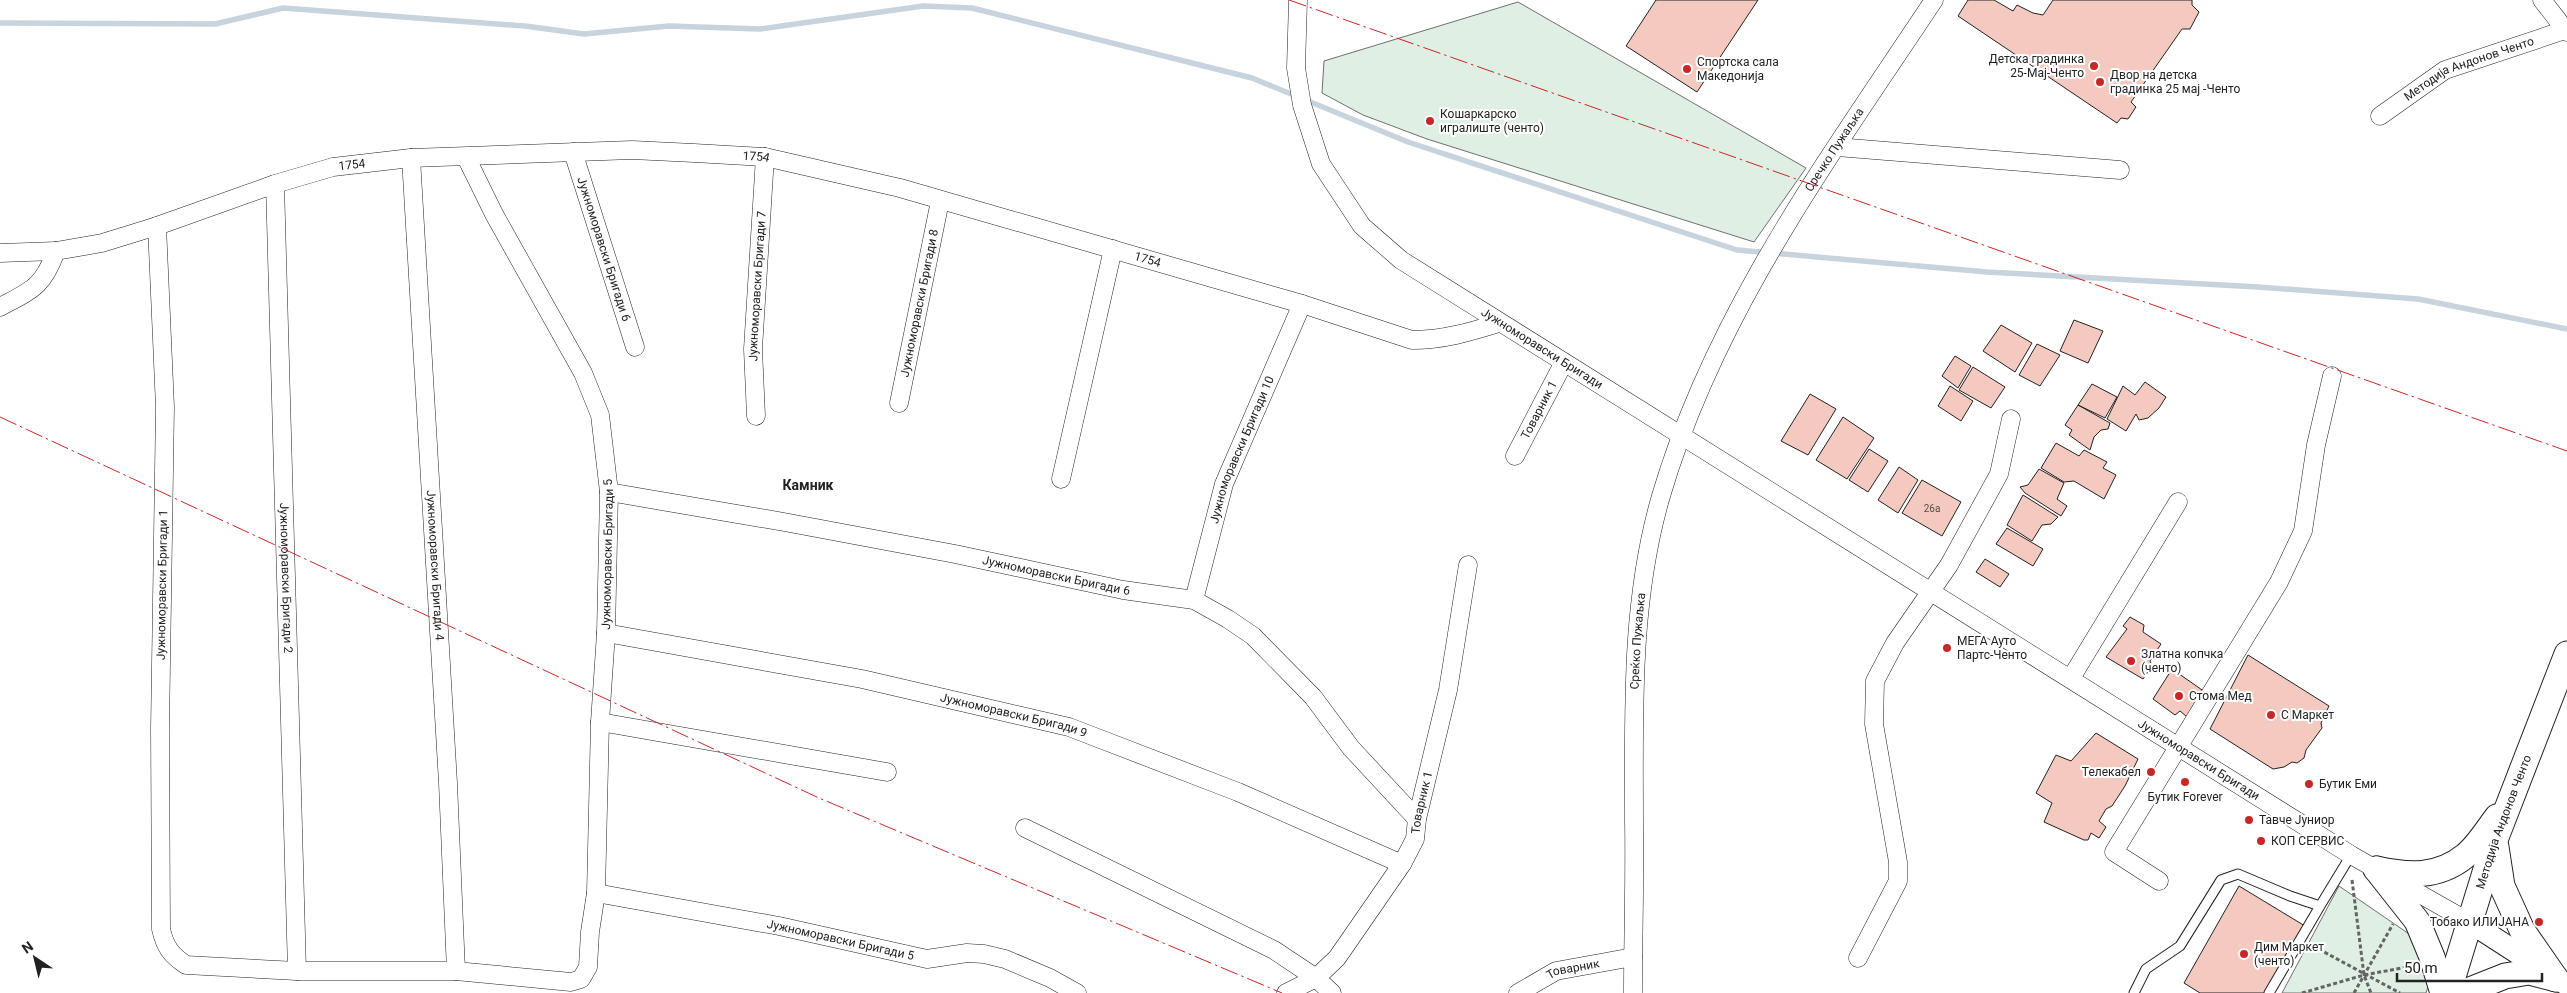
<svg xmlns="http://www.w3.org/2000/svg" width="2567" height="993" font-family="Roboto,sans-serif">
<rect width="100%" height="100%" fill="#fff"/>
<path fill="#e0efe3" stroke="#6f6f6f" d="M 1518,2 L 1806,168 L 1754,242 L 1427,139 L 1363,115 L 1322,93 L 1324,61 Z
M 2339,886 L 2415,938 L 2430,980 L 2426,993 L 2282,993 Z"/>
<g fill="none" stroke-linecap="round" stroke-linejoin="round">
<path stroke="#c7d3dd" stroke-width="5.5" d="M 0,23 L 215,24 L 283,8 L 525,26 L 584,34 L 669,26 L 760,29 L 923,6 L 972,8 L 1252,78 L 1408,142 L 1737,250 L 1987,272 L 2258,287 L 2418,299 L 2567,329"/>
</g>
<path fill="#f3c9c0" stroke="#222" d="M 1656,0 L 1758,0 L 1697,92 L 1626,46 Z
M 1968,0 L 1994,0 L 2013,11 L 2017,5 L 2033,13 L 2043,15 L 2053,0 L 2192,0 L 2192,5 L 2199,12 L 2190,29 L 2182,29 L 2131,102 L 2136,107 L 2128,119 L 2121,118 L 2117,123 L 1958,16 Z
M 2074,320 L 2103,331 L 2088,363 L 2060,351 Z
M 2001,325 L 2032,343 L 2015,372 L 1983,351 Z
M 2037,344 L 2060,355 L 2040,386 L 2019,375 Z
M 1955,356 L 1971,366 L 1958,388 L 1942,376 Z
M 1973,367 L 2005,387 L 1991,408 L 1959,390 Z
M 2145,382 L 2166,397 L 2159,408 L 2148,418 L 2139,420 L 2136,414 L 2126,431 L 2107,419 L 2123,386 L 2135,395 Z
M 2092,384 L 2117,397 L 2105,418 L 2078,405 Z
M 1950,386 L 1973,401 L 1961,421 L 1938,406 Z
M 1810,394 L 1836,409 L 1808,455 L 1781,441 Z
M 2078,405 L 2110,423 L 2108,429 L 2101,430 L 2094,437 L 2090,450 L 2069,435 L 2072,430 L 2065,425 Z
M 1843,417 L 1874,438 L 1847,479 L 1816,460 Z
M 2056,443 L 2079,456 L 2084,450 L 2107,462 L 2103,468 L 2116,475 L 2104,499 L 2074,481 L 2064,482 L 2041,468 Z
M 1869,449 L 1888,461 L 1868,492 L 1849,480 Z
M 1899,467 L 1918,480 L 1898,513 L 1878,500 Z
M 2039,469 L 2064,483 L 2057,499 L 2067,506 L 2061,516 L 2025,493 L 2020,487 L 2028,485 Z
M 1922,480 L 1961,502 L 1942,536 L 1902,513 Z
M 2023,495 L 2058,517 L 2051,524 L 2042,525 L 2032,541 L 2007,525 Z
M 2007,528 L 2043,549 L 2033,566 L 1996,544 Z
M 1985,559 L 2009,574 L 2000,587 L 1976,572 Z
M 2130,617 L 2144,625 L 2143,632 L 2161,644 L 2150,661 L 2152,666 L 2143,679 L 2106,657 L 2127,629 L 2123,626 Z
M 2248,655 L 2329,706 L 2321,723 L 2322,728 L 2306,750 L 2304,758 L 2297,763 L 2292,762 L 2284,767 L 2273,769 L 2210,729 Z
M 2172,669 L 2205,692 L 2187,717 L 2180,711 L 2175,715 L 2153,699 Z
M 2096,733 L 2138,759 L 2125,786 L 2112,806 L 2106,809 L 2099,821 L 2106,827 L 2099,838 L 2091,833 L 2088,840 L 2084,840 L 2044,822 L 2052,803 L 2036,793 L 2056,755 L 2071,761 Z
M 2239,886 L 2305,926 L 2266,993 L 2200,993 L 2184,983 Z"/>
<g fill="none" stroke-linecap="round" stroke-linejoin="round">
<defs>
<path id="service" d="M 2134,993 L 2146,969 L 2180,946 L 2221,880 L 2238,874 L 2290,896 L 2320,906 L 2351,855
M 2269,993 L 2320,906"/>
<g id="minor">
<path id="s1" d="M 1298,0 L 1296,68 L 1302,105 L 1321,164 L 1362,226 L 1401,260 L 2351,855 L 2471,923"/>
<path d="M 2542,0 L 2567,32"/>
<path id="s2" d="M 2380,116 L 2445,70 L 2565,30"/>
<path d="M 1837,147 L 2120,170"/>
<path id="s3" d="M 573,152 L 635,347"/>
<path id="s4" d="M 411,158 L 448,783 L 456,971"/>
<path id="s5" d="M 275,184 L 297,971"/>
<path id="s6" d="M 157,226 L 165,407 L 160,729 L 161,929 C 165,947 171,955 186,965 L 297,971 L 456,971 L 571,982 L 581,979 L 588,967 L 590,932 L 596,893 L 600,722 L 606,633 L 609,492 L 600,415 L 583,373 L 494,214 L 466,157"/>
<path id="s7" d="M 0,253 L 56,251 L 102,243 L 157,226 L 275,184 L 333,167 L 411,158 L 632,150 L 694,153 L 765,157 L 900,188 L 1302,304 L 1412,340 C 1443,340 1470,332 1499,323"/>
<path d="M 0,307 C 32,290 43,287 56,251"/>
<path id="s8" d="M 899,403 L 940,201"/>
<path id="s9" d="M 756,416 L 753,349 L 765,157"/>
<path id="s10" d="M 1515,456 L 1563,364"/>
<path d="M 1061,479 L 1113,249"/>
<path id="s11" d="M 609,492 L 784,522 L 955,554 L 1123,590 L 1194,600 L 1228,619 L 1253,636 L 1313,697 L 1351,748 L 1417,819"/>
<path id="s12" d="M 1194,600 L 1224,484 L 1302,304"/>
<path id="s13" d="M 606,633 L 862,679 L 1069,727 L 1238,792 L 1402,864"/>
<path d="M 2071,678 L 2178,502"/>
<path d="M 600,722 L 887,772"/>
<path d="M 1025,828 L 1274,950 L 1316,978 L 1332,993"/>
<path d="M 2159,881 L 2114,852 L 2279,582 L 2303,531 L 2316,445 L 2332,376"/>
<path id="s14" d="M 596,893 L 779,926 L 927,959 L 967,953 L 984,954 L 1005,959 L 1050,978 L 1077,993"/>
<path d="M 1858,958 L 1898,881 L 1898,862 L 1874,724 L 1875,681 L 1895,643 L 1949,565 L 1999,474 L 2011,419"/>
<path id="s15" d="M 1286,993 L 1316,978 L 1337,958 L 1402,864 L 1415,839 L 1417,819 L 1448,690 L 1468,565"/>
<path id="s16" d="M 1518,993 L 1556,971 L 1633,957"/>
<path id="s17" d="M 1633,993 C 1633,936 1635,879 1634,821 C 1634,712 1630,602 1661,496 C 1715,312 1829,158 1934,0"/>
</g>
<path id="tertiary" d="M 2471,923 L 2567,985"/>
<g id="secondary">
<path d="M 2496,847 L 2502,886 L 2522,930 L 2556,979"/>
<path d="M 2376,869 C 2408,876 2438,878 2465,856 C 2477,847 2487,830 2497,817"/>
<path d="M 2376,869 L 2417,921 L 2432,957 L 2443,993"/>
<path id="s18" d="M 2448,993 L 2495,840 L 2567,654"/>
<path d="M 2462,993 L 2505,976 L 2529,972 L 2556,979"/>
</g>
</defs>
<use href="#service" stroke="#222" stroke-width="11"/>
<use href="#minor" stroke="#222" stroke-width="19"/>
<use href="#tertiary" stroke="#222" stroke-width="23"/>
<use href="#secondary" stroke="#222" stroke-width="27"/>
<path stroke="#646464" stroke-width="3" stroke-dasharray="4 2.5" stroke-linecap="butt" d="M 2352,880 L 2364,975 L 2371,993
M 2313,946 L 2400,993
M 2302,993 L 2364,975 L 2413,966
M 2354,993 L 2393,924"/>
<use href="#service" stroke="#fff" stroke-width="9"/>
<use href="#minor" stroke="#fff" stroke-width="18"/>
<use href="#tertiary" stroke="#fff" stroke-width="21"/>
<use href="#secondary" stroke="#fff" stroke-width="25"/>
<path stroke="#c62828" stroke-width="1" stroke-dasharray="18 4 2.5 4" stroke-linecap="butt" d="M 1289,0 L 2567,451
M 0,417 L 819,798 L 1282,993"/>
</g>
<g fill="#c62828" stroke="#fff" stroke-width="2">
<circle cx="2094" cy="66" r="5"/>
<circle cx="1687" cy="69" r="5"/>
<circle cx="2100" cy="82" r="5"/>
<circle cx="1430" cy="121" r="5"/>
<circle cx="1947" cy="648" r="5"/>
<circle cx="2131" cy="661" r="5"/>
<circle cx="2179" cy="696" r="5"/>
<circle cx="2271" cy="715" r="5"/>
<circle cx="2151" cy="772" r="5"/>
<circle cx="2185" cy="782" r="5"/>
<circle cx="2309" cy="784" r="5"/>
<circle cx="2249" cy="820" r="5"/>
<circle cx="2261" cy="841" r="5"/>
<circle cx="2539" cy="922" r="5"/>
<circle cx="2244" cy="954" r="5"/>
</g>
<g text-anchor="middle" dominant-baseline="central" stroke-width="4" stroke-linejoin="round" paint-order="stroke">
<g font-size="10" fill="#564c4a">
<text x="1932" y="508">26а</text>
</g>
<g font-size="12" fill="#222" stroke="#fff" text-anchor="start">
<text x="2084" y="59" text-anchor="end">Детска градинка<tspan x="2084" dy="14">25-Мај-Ченто</tspan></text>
<text x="1697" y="62">Спортска сала<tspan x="1697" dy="14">Македонија</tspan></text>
<text x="2110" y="75">Двор на детска<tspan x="2110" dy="14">градинка 25 мај -Ченто</tspan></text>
<text x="1440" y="114">Кошаркарско<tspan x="1440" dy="14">игралиште (ченто)</tspan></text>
<text x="1957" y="641">МЕГА Ауто<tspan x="1957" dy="14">Партс-Ченто</tspan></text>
<text x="2141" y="654">Златна копчка<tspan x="2141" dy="14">(ченто)</tspan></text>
<text x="2189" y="696">Стома Мед</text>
<text x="2281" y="715">С Маркет</text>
<text x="2141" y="772" text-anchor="end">Телекабел</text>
<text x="2319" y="784">Бутик Еми</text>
<text x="2185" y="797" text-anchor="middle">Бутик Forever</text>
<text x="2259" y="820">Тавче Јуниор</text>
<text x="2271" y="841">КОП СЕРВИС</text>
<text x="2529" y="922" text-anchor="end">Тобако ИЛИЈАНА</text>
<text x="2254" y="947">Дим Маркет<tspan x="2254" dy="14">(ченто)</tspan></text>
</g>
<g font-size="12" fill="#222" stroke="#fff">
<text stroke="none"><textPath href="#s2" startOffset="102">Методија Андонов Ченто</textPath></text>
<text stroke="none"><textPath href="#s17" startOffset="888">Сречко Пужаљка</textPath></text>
<text stroke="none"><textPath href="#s7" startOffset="770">1754</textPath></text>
<text stroke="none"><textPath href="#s7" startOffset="365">1754</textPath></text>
<text stroke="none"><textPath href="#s3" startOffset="102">Јужноморавски Бригади 6</textPath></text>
<text stroke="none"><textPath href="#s7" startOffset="1175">1754</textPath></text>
<text stroke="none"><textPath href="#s9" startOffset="130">Јужноморавски Бригади 7</textPath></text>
<text stroke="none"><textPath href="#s8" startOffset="102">Јужноморавски Бригади 8</textPath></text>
<text stroke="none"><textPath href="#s1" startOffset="460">Јужноморавски Бригади</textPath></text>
<text stroke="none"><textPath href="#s10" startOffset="52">Товарник 1</textPath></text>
<text stroke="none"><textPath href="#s12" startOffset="158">Јужноморавски Бригади 10</textPath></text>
<text stroke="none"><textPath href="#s6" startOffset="1572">Јужноморавски Бригади 5</textPath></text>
<text stroke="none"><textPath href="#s4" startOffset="408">Јужноморавски Бригади 4</textPath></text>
<text stroke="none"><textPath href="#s11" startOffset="455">Јужноморавски Бригади 6</textPath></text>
<text stroke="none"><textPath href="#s5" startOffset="394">Јужноморавски Бригади 2</textPath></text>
<text transform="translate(162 585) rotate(-89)">Јужноморавски Бригади 1</text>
<text stroke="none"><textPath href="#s17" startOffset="352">Среќко Пужаљка</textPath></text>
<text stroke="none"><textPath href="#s13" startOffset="416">Јужноморавски Бригади 9</textPath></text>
<text stroke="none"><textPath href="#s1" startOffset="1235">Јужноморавски Бригади</textPath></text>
<text stroke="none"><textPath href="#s15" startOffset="242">Товарник 1</textPath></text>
<text stroke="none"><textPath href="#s18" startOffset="180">Методија Андонов Ченто</textPath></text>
<text stroke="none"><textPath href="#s14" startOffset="249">Јужноморавски Бригади 5</textPath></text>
<text stroke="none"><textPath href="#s16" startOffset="61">Товарник</textPath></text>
</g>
<g font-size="14" font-weight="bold" fill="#222" stroke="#fff">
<text x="808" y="485">Камник</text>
</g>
</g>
<g transform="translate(35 958) rotate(325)" stroke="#ffffff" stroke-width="4" paint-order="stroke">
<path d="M0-4L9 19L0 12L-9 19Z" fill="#222222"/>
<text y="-8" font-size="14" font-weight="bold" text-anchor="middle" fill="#222222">N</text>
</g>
<path d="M2397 973v8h145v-8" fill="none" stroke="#222222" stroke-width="2.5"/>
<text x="2404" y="973" font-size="15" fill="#222222" stroke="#ffffff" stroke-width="4" paint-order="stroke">50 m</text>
</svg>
